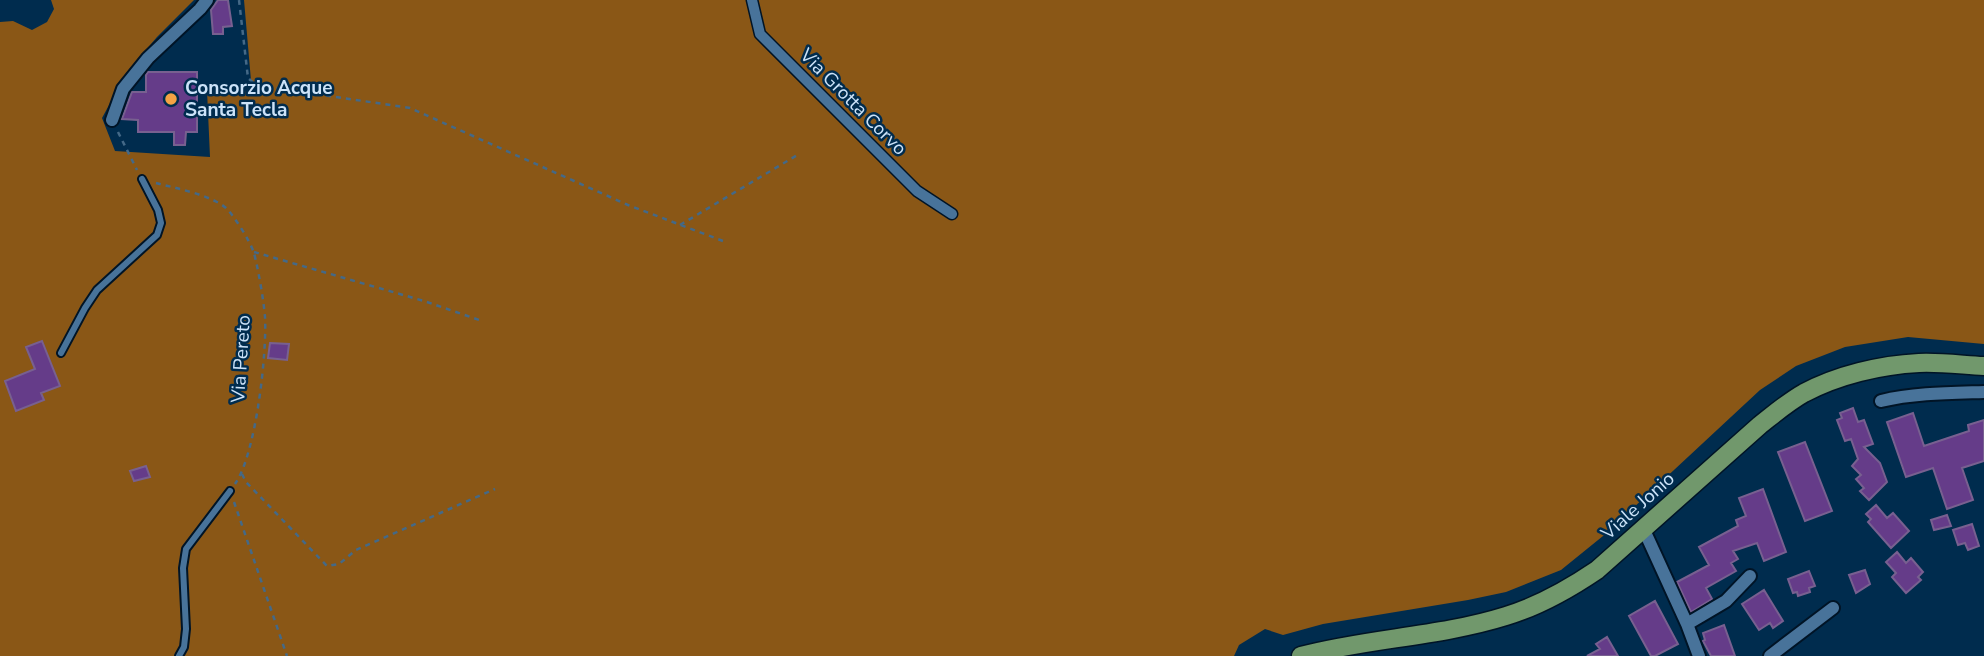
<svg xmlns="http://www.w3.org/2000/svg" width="1984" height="656" font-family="'Nunito Sans',sans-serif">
<rect width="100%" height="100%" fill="#002c4e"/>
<path fill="#8a5716" d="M 51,0 L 194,0 L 157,37 L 127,72 L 102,118 L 115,151 L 210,157 L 207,90 L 252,92 L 244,0 L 1984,0 L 1984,344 L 1908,337 L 1845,347 L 1796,366 L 1760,390 L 1603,536 L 1561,570 L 1506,592 L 1468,600 L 1323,624 L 1283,635 L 1265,629 L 1239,645 L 1234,656 L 0,656 L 0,22 L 13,21 L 32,30 L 47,22 L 54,9 Z"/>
<path fill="#653c89" stroke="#786090" stroke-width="2" d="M 218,0 L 228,0 L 232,26 L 223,27 L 223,34 L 213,34 L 211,10 Z
M 148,72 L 197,72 L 197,132 L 186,132 L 185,145 L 174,145 L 174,132 L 138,132 L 138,120 L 122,119 L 132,92 L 146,92 L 146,75 Z
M 42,341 L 60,386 L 41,393 L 44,400 L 16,411 L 5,381 L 35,369 L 26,347 Z
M 270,343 L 289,344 L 287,360 L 268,358 Z
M 1853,408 L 1858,422 L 1864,420 L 1873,444 L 1864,447 L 1880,463 L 1887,482 L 1869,500 L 1860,491 L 1864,488 L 1856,479 L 1861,475 L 1852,466 L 1858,459 L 1851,439 L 1845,441 L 1837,420 L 1842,418 L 1840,413 Z
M 1913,413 L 1924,446 L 1969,431 L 1968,425 L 1984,420 L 1984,461 L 1962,468 L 1973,500 L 1947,509 L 1933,468 L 1906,477 L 1887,422 Z
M 1805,442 L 1832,511 L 1805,521 L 1778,452 Z
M 146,466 L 150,477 L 134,481 L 130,471 Z
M 1763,489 L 1786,552 L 1764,561 L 1757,543 L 1733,551 L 1738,559 L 1731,563 L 1736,571 L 1706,588 L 1712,599 L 1691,612 L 1677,582 L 1709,565 L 1699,547 L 1738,526 L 1736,520 L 1746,516 L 1739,498 Z
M 1876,505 L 1887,518 L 1893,513 L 1909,531 L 1891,548 L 1868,522 L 1871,519 L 1866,514 Z
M 1947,515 L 1951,526 L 1934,530 L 1931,520 Z
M 1972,524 L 1979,546 L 1968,550 L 1965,543 L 1958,545 L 1953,530 Z
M 1897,552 L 1906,563 L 1911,558 L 1923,572 L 1918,577 L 1921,580 L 1906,593 L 1892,577 L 1896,573 L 1886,562 Z
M 1865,570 L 1870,584 L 1856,593 L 1849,575 Z
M 1809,571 L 1815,586 L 1809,588 L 1810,592 L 1798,596 L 1797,592 L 1793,593 L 1788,579 Z
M 1764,590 L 1783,621 L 1773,628 L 1770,623 L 1759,630 L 1742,604 Z
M 1655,601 L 1678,644 L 1655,656 L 1651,656 L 1629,616 Z
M 1724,625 L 1735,656 L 1711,656 L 1703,641 L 1705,640 L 1703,633 Z
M 1607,637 L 1618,656 L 1587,656 L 1600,649 L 1596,644 Z"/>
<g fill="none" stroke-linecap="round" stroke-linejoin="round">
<defs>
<path id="service" d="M 61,353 L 85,308 L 97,290 L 157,235 L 161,223 L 158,210 L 142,179
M 179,656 L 184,647 L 186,629 L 183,568 L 186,549 L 230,491"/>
<path id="pedestrian" d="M 752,0 L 760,34 L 917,191 L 952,214"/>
<path id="minor" d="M 112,120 L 123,89 L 148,58 L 200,9 L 207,0
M 1881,401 C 1914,393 1950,393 1984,392
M 1644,530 L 1687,624 L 1726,601 L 1750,576
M 1687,624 L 1699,656
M 1770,656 L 1833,608"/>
<path id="primary" d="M 1301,656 C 1368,638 1439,637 1506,616 C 1539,606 1569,589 1597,570 L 1760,425 C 1774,414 1788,402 1804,393 C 1838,375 1880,365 1919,363 C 1940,362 1963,365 1984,366"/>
</defs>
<use href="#service" stroke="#001426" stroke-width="10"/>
<use href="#pedestrian" stroke="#001426" stroke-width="13"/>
<use href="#minor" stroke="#001426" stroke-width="16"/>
<use href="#primary" stroke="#001426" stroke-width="21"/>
<path stroke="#446987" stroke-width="2.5" stroke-dasharray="5 5" stroke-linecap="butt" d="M 239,0 L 248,78 L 256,85 L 410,108 L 628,205 L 723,241
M 118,132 L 137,170
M 156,183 C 175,188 211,195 226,208 C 235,217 250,241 254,253 C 258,268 264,302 265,317 C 267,354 256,454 235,484
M 680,225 L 799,154
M 254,252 L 424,301 L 482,321
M 242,474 L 246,482 L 327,566 L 339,564 L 356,550 L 495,489
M 234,502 L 287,656"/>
<use href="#service" stroke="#48739a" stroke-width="6"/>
<use href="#pedestrian" stroke="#48739a" stroke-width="10"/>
<use href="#minor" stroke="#48739a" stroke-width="12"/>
<use href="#primary" stroke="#71986c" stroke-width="18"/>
</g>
<circle fill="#f4a344" stroke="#002c4e" stroke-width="2.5" cx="171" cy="99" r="7"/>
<g text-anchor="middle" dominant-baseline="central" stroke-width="5" stroke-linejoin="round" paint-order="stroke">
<g font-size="19" font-weight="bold" fill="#cce3f9" stroke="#002c4e" text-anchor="start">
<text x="185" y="88">Consorzio Acque<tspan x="185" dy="22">Santa Tecla</tspan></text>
</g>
<g font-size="19" fill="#cce3f9" stroke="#002c4e">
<text transform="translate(853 102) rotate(45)">Via Grotta Corvo</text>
<text transform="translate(241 359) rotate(-86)">Via Pereto</text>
<text transform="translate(1638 506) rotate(-42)">Viale Jonio</text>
</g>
</g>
</svg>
